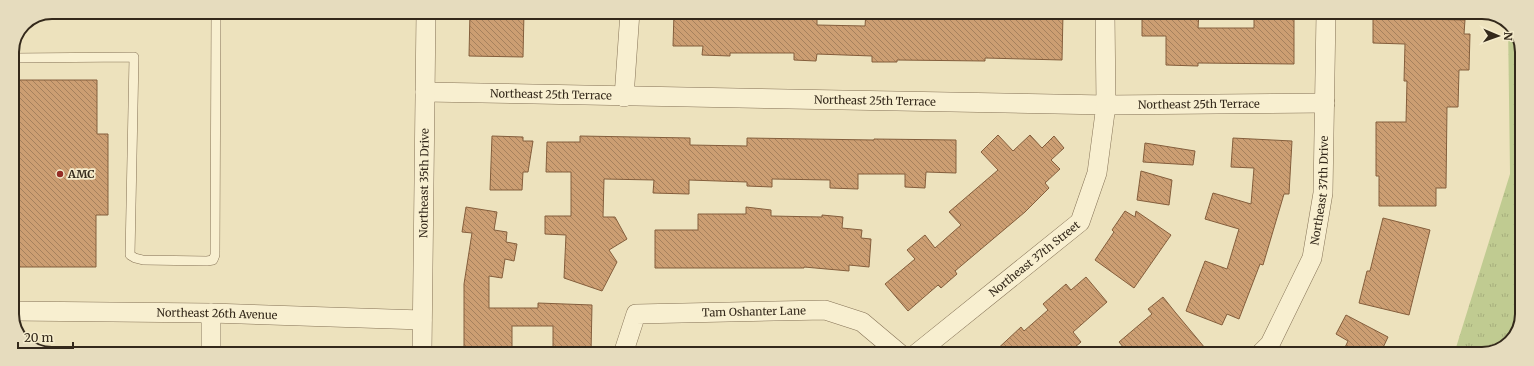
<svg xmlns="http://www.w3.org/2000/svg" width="1534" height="366" font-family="Merriweather,serif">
<defs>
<pattern id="grass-tufts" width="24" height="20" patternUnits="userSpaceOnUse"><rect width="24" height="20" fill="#c0cb91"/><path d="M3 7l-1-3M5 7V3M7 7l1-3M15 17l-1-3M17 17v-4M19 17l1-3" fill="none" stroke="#a6ae7c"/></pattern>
<pattern id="building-back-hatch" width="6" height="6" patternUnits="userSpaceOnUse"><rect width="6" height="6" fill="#cc9e72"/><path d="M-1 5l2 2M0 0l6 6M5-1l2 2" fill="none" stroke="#a6815d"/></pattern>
</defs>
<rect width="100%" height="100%" fill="#ede2bd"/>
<path fill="url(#grass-tufts)" d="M 1508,23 L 1512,25 L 1522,47 L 1521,322 L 1508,344 L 1482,354 L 1454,354 L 1510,174 Z"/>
<path fill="url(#building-back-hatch)" stroke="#845e3c" d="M 470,12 L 524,12 L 523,57 L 469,56 Z
M 687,12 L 817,13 L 817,25 L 865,26 L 866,12 L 1063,13 L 1062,60 L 985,58 L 985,61 L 897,60 L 897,62 L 872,62 L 872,56 L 817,54 L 816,61 L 794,60 L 794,53 L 730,53 L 730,56 L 702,55 L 703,46 L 673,46 L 674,13 Z
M 1142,13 L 1199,13 L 1198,28 L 1254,28 L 1254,13 L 1294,13 L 1294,64 L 1198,63 L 1198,66 L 1166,65 L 1166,36 L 1142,36 Z
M 1373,18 L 1465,20 L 1464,34 L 1470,34 L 1469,70 L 1459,70 L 1458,107 L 1447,107 L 1446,188 L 1436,188 L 1436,206 L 1379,206 L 1379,176 L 1376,176 L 1376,122 L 1406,122 L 1407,81 L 1404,81 L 1405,44 L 1373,43 Z
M 12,80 L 97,80 L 97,134 L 108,134 L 108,215 L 96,215 L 96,267 L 12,267 Z
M 998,135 L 1013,151 L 1030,135 L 1042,148 L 1054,136 L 1064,148 L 1051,160 L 1060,169 L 1045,183 L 1049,188 L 1025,212 L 955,271 L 957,274 L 941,288 L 938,285 L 908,311 L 885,284 L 915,259 L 907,250 L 925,235 L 935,248 L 961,225 L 949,212 L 998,170 L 981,152 Z
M 492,136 L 523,137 L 523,141 L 533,141 L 528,172 L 523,172 L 522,190 L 490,190 Z
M 580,136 L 690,138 L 690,145 L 747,146 L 747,138 L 874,140 L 874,139 L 956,140 L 956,173 L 926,172 L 925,188 L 905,187 L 905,174 L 858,174 L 858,189 L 830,188 L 830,180 L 772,179 L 772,187 L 747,186 L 747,182 L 689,180 L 689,194 L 653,193 L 654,180 L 604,179 L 603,217 L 615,217 L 627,239 L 609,250 L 617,262 L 602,291 L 564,278 L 566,235 L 545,234 L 545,216 L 571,216 L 571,172 L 546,172 L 547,142 L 580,142 Z
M 1233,138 L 1292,141 L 1289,194 L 1284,194 L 1263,265 L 1260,264 L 1239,319 L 1227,314 L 1222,325 L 1186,311 L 1205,261 L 1227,269 L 1239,229 L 1205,219 L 1213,193 L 1251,204 L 1254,168 L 1231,167 Z
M 1145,143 L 1195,151 L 1193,165 L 1143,162 Z
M 1141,171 L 1172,180 L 1169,205 L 1137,200 Z
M 466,207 L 497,212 L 494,230 L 507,232 L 506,242 L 517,244 L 514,261 L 505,259 L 502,278 L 489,276 L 489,308 L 538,308 L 538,303 L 592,305 L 591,353 L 553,353 L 553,326 L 512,326 L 512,353 L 464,353 L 464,284 L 472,233 L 462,232 Z
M 746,207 L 771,210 L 771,216 L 822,217 L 822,215 L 843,217 L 842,228 L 862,230 L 861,238 L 871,239 L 869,267 L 849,265 L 849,271 L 804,267 L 804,268 L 655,268 L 655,230 L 698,230 L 698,214 L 746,214 Z
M 1125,211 L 1135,217 L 1136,211 L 1171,235 L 1134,288 L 1095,260 L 1114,232 L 1112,230 Z
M 1383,218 L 1430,230 L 1409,315 L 1359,303 L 1367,271 L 1370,271 Z
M 1086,277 L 1107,302 L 1073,332 L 1081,342 L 1067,354 L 992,354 L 1021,327 L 1024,331 L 1048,310 L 1043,304 L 1066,284 L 1071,290 Z
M 1163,297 L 1175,312 L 1210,354 L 1129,354 L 1119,342 L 1152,314 L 1148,309 Z
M 1346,315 L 1388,337 L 1380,354 L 1342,354 L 1348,341 L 1336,334 Z"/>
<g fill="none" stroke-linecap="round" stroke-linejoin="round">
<defs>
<path id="lane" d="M 12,58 L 134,57 L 130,255 L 135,258 L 143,260 L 207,261 L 213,260 L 215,255 L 216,12"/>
<g id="street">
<path id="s1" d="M 425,92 L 1106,105 L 1325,103"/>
<path d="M 624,97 L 630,12"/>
<path id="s2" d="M 12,311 L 211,313 L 422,320"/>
<path d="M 211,353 L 211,313"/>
<path id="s3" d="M 422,353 L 426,12"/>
<path id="s4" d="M 623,354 L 636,314 L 825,310 L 862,322 L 900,354"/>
<path id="s5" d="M 916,354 L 1080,222 L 1097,173 L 1106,105 L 1105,13"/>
<path id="s6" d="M 1260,354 L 1270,344 L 1312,258 L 1323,193 L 1326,13"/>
</g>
</defs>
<use href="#lane" stroke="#857256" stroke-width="10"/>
<use href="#street" stroke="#857256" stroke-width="20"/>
<use href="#lane" stroke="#f8efd0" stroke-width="9"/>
<use href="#street" stroke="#f8efd0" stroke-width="19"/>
</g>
<circle fill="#942d26" stroke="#f5eccc" stroke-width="1.5" cx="60" cy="174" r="4"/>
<g text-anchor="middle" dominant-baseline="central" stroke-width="3.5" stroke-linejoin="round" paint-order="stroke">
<g font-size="11" fill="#34291b" stroke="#f5eccc">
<text stroke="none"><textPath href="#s1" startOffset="126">Northeast 25th Terrace</textPath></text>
<text stroke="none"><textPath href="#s1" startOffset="450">Northeast 25th Terrace</textPath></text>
<text stroke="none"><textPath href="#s1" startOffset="774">Northeast 25th Terrace</textPath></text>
<text stroke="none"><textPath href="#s3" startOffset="170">Northeast 35th Drive</textPath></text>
<text stroke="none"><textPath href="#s6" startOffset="178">Northeast 37th Drive</textPath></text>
<text stroke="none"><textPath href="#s5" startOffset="152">Northeast 37th Street</textPath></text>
<text stroke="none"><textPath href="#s4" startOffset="160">Tam Oshanter Lane</textPath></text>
<text stroke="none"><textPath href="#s2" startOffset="205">Northeast 26th Avenue</textPath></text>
</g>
<g font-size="11" font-weight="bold" fill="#34291b" stroke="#f5eccc" text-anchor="start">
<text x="68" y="174">AMC</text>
</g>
</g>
<path d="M0 0H1534V366H0ZM52 19H1482A33 33 0 0 1 1515 52V314A33 33 0 0 1 1482 347H52A33 33 0 0 1 19 314V52A33 33 0 0 1 52 19Z" fill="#e6dcbe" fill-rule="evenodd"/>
<path fill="none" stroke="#34291b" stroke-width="2" d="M52 19H1482A33 33 0 0 1 1515 52V314A33 33 0 0 1 1482 347H52A33 33 0 0 1 19 314V52A33 33 0 0 1 52 19Z"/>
<g transform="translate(1498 36) rotate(92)" stroke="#f5eccc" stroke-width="3" paint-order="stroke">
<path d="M0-3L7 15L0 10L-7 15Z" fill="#34291b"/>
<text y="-6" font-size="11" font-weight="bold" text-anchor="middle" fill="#34291b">N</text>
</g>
<path d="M18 342v6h55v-6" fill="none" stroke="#34291b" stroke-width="2"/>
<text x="24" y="342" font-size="12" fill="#34291b" stroke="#f5eccc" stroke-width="3" paint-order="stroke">20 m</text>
</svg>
